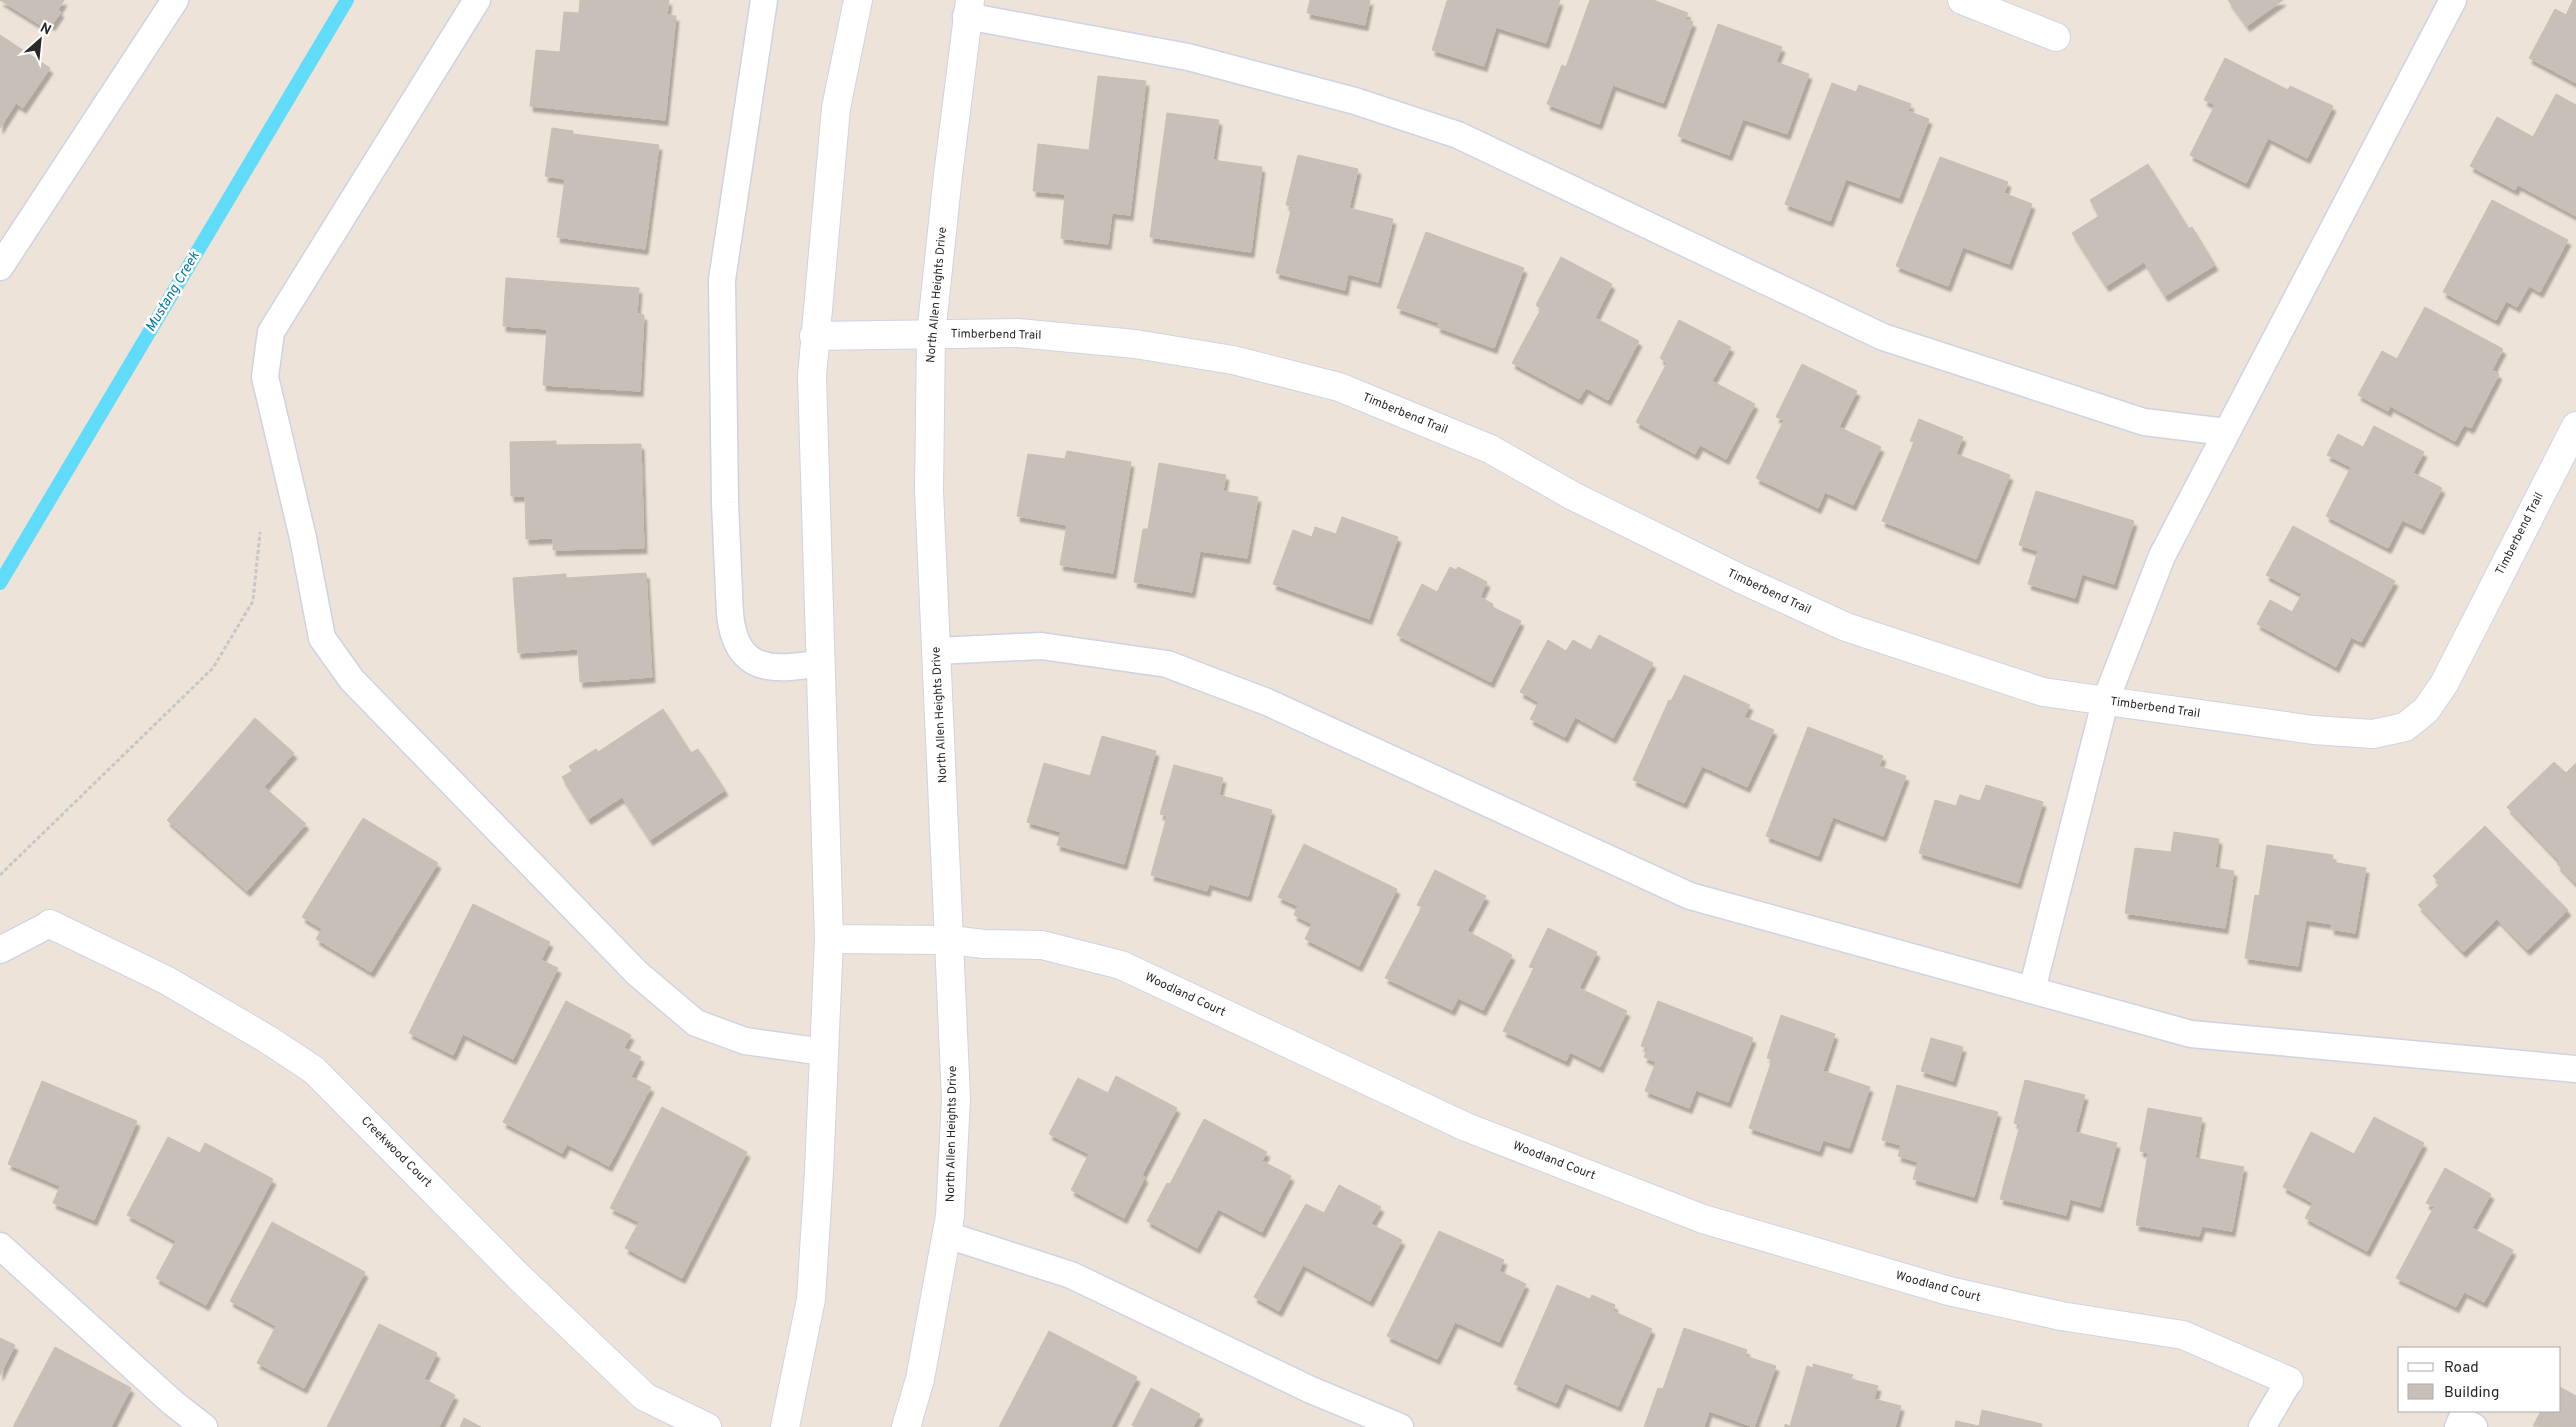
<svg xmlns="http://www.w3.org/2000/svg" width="2576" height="1427" font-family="Overpass,sans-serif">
<defs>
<filter id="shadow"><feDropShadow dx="3" dy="5.5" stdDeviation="1" flood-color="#0004"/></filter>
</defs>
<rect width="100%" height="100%" fill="#ede3d8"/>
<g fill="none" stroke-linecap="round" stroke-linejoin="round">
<path stroke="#60dbfa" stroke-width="14" d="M 0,583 L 347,0"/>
</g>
<path fill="#c8c0b8" stroke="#c8bfb2" filter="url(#shadow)" d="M 0,0 L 64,0 L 58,10 L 61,12 L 52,25 L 48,23 L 45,28 Z
M 580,0 L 669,0 L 667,15 L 676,16 L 665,120 L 530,106 L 536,50 L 560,52 L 564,12 L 579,13 Z
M 1310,0 L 1370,0 L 1365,25 L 1307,13 Z
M 1450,0 L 1560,0 L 1546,43 L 1496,27 L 1484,66 L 1432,50 L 1447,1 Z
M 1590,0 L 1653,0 L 1688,13 L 1685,19 L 1693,22 L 1663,103 L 1613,85 L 1599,124 L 1547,104 L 1562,65 L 1566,67 Z
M 2228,0 L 2283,0 L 2247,26 Z
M 2573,0 L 2576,0 L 2576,83 L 2529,58 L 2555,9 L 2566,15 Z
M 1718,24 L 1782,47 L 1776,62 L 1809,74 L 1787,134 L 1743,119 L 1729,155 L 1678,136 Z
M 0,35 L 50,68 L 23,108 L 16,103 L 0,128 Z
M 2225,58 L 2288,90 L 2290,86 L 2333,106 L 2307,158 L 2268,138 L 2246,183 L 2190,155 L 2215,105 L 2204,100 Z
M 1098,76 L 1146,81 L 1130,215 L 1112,213 L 1108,244 L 1061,238 L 1065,194 L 1033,191 L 1038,144 L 1089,150 Z
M 1832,83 L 1856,92 L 1859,85 L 1911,104 L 1908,111 L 1929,119 L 1899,198 L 1846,179 L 1830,221 L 1785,204 Z
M 2556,94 L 2576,105 L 2576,216 L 2518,185 L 2515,190 L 2470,166 L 2497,117 L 2533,137 Z
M 1167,113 L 1219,120 L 1213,160 L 1262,167 L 1251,252 L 1150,237 Z
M 552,128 L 573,131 L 573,134 L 659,145 L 645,249 L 557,237 L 565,179 L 545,176 Z
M 1298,155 L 1358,169 L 1349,208 L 1393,219 L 1378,282 L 1348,274 L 1345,290 L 1276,273 L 1292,206 L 1286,205 Z
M 1940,157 L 2008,182 L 2004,193 L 2032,204 L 2009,264 L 1963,247 L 1948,286 L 1896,266 Z
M 2148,164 L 2189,229 L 2192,227 L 2215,265 L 2165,296 L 2144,262 L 2106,286 L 2072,233 L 2099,216 L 2090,200 Z
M 2492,200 L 2568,240 L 2540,292 L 2529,286 L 2517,307 L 2506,301 L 2496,320 L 2443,292 Z
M 1426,232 L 1524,268 L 1494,348 L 1437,327 L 1439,323 L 1397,308 Z
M 1561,257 L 1612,284 L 1595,318 L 1639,341 L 1608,400 L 1586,388 L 1579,399 L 1512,363 L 1541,309 L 1536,305 Z
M 506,278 L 639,288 L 637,314 L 644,315 L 640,391 L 543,385 L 547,329 L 503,326 Z
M 2425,307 L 2503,349 L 2492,370 L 2499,374 L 2471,428 L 2464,425 L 2455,441 L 2390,406 L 2388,411 L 2358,395 L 2382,351 L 2397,359 Z
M 1679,320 L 1731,347 L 1712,381 L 1755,404 L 1726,459 L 1700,445 L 1695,454 L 1636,422 L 1667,363 L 1660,358 Z
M 1802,364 L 1857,391 L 1839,427 L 1881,447 L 1853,505 L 1825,492 L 1818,508 L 1756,478 L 1784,420 L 1776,417 Z
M 1919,419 L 1963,437 L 1956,454 L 2010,475 L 1976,559 L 1882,521 L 1914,442 L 1910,441 Z
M 2374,426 L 2424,452 L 2413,473 L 2442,488 L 2421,529 L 2402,520 L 2388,548 L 2326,516 L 2351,467 L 2327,455 L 2338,434 L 2363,447 Z
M 556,441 L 556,445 L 641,444 L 644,548 L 553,550 L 553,538 L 526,539 L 525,496 L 511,496 L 510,442 Z
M 1067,451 L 1131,462 L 1113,573 L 1060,565 L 1067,525 L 1017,516 L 1028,454 L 1065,459 Z
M 1159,463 L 1226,475 L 1223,491 L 1258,497 L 1247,558 L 1200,551 L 1192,592 L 1134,582 L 1143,529 L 1148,529 Z
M 2036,491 L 2134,521 L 2114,584 L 2082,574 L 2075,598 L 2028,584 L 2038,551 L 2019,545 Z
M 1342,517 L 1398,537 L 1369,619 L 1273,584 L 1293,530 L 1312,537 L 1315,527 L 1336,534 Z
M 2293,526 L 2395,581 L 2361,642 L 2351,637 L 2336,667 L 2257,624 L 2270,600 L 2292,612 L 2302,594 L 2266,575 Z
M 1450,567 L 1456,570 L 1458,567 L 1487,582 L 1480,597 L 1493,604 L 1492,607 L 1521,621 L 1491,682 L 1397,635 L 1422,584 L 1437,592 Z
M 646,573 L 652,677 L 580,682 L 578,649 L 518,653 L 513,578 L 566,574 L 566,578 Z
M 1599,635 L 1653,663 L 1613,738 L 1575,717 L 1565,737 L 1530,719 L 1539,702 L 1520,692 L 1548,640 L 1566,651 L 1573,640 L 1591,650 Z
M 1684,675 L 1750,705 L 1744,717 L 1774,730 L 1747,787 L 1702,766 L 1684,803 L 1633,780 L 1669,700 L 1671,701 Z
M 663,709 L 691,753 L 698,749 L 725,790 L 650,840 L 622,797 L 588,819 L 562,777 L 572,771 L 569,766 L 596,749 L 598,752 Z
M 255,718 L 294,753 L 264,787 L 306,824 L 247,891 L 167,820 Z
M 1808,727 L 1883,756 L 1879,766 L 1906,776 L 1883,836 L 1833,817 L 1818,856 L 1766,836 Z
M 1102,736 L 1156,751 L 1124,864 L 1057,845 L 1061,832 L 1027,822 L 1044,763 L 1090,776 Z
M 2554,762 L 2566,773 L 2576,763 L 2576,884 L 2557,864 L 2560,862 L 2507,807 Z
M 1174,765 L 1223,778 L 1219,795 L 1272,810 L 1248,896 L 1209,884 L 1207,891 L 1151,875 L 1167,816 L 1160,814 Z
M 1986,785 L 2043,802 L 2018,883 L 1919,853 L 1935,800 L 1956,806 L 1960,795 L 1980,801 Z
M 363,818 L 438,863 L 371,972 L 316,939 L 322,929 L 302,917 Z
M 2485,826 L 2568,910 L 2527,950 L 2497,919 L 2463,952 L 2418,905 L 2440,884 L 2433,876 Z
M 2174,832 L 2219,839 L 2215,868 L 2234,871 L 2225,928 L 2125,913 L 2135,848 L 2171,852 Z
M 1304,844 L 1397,889 L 1359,966 L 1305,939 L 1312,924 L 1294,915 L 1298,906 L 1278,897 Z
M 2267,845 L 2333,855 L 2332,862 L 2366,868 L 2355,933 L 2331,929 L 2332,924 L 2306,920 L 2298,966 L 2245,958 L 2255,895 L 2259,896 Z
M 1435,870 L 1486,896 L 1467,931 L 1512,955 L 1483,1010 L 1458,998 L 1452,1010 L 1385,978 L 1422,907 L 1417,905 Z
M 473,904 L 550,942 L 541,960 L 558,968 L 513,1059 L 463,1034 L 453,1055 L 409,1033 Z
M 1548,928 L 1597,952 L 1579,988 L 1627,1011 L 1600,1067 L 1570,1052 L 1566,1061 L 1503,1031 L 1534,968 L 1529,967 Z
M 566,1001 L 631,1035 L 624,1048 L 641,1057 L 631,1077 L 651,1087 L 609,1166 L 567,1144 L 562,1153 L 503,1122 Z
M 1658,1001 L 1753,1038 L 1728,1102 L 1696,1090 L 1689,1108 L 1645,1091 L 1656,1062 L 1644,1057 L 1648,1048 L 1641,1046 Z
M 1781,1015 L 1835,1034 L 1823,1071 L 1870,1087 L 1849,1148 L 1823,1140 L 1819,1151 L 1749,1128 L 1772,1060 L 1767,1058 Z
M 1931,1038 L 1963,1047 L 1953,1081 L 1921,1071 Z
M 1116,1076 L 1177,1108 L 1142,1175 L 1145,1177 L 1124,1218 L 1071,1190 L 1089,1154 L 1049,1134 L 1078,1078 L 1108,1093 Z
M 2025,1080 L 2085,1095 L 2075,1132 L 2117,1143 L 2100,1207 L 2070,1199 L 2066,1215 L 2000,1199 L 2020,1125 L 2014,1123 Z
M 42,1081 L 137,1121 L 94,1220 L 53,1203 L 60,1186 L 8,1164 Z
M 1897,1085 L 1998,1112 L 1974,1197 L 1913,1179 L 1918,1162 L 1898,1156 L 1901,1145 L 1882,1140 Z
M 662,1107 L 747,1152 L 682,1278 L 625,1248 L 639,1222 L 610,1208 Z
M 2148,1108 L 2202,1118 L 2195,1158 L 2244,1167 L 2232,1231 L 2202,1226 L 2199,1236 L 2136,1225 L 2148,1153 L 2140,1151 Z
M 2374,1117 L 2424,1143 L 2367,1251 L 2305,1218 L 2313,1203 L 2283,1187 L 2311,1132 L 2354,1154 Z
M 1204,1119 L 1267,1152 L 1262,1161 L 1291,1176 L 1262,1232 L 1218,1209 L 1197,1248 L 1147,1221 L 1167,1183 L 1170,1184 Z
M 168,1137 L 200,1153 L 205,1143 L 273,1179 L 206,1305 L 156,1278 L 176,1241 L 127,1215 Z
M 2445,1168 L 2491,1194 L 2472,1228 L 2513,1250 L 2484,1302 L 2464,1292 L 2456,1307 L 2396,1278 L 2434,1207 L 2426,1203 Z
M 1339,1185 L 1381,1207 L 1371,1224 L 1402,1240 L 1370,1301 L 1303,1265 L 1279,1311 L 1254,1297 L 1306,1204 L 1324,1213 Z
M 272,1222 L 365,1272 L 304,1388 L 257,1363 L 276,1326 L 230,1301 Z
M 1439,1231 L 1504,1260 L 1499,1271 L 1526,1284 L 1499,1342 L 1455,1322 L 1437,1359 L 1387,1336 Z
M 1557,1285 L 1590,1299 L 1592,1295 L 1615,1305 L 1613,1311 L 1652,1329 L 1618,1406 L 1565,1383 L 1556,1403 L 1514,1384 Z
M 379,1324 L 437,1353 L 424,1379 L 455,1395 L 439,1427 L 327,1427 Z
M 1684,1328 L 1747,1350 L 1745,1356 L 1776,1366 L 1754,1427 L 1709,1411 L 1704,1427 L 1644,1427 L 1658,1388 L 1663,1389 Z
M 1049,1331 L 1137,1377 L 1111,1427 L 999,1427 Z
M 0,1338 L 15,1345 L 0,1375 Z
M 55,1347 L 131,1388 L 111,1427 L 13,1427 Z
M 1813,1364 L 1853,1375 L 1851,1379 L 1878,1386 L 1874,1399 L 1901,1406 L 1895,1427 L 1785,1427 L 1785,1424 L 1790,1426 L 1807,1366 L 1813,1368 Z
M 2560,1387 L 2576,1396 L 2576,1427 L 2533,1426 L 2541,1411 L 2560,1411 Z
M 1151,1388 L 1200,1414 L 1193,1427 L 1136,1427 L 1132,1425 Z
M 1982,1410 L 2042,1424 L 2041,1427 L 1955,1427 L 1956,1421 L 1979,1426 Z
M 464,1418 L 481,1427 L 460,1427 Z"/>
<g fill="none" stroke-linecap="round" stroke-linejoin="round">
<defs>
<path id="service" d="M 477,0 L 271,332 L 265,377 L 303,538 L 322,638 L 352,680 L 638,974 L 696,1023 L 745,1041 L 824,1052
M 764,0 L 722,280 L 725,503 L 730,614 C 736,674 773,671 821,663
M 966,16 L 1188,57 L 1355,101 L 1458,135 L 1883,337 L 2144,422 L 2226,432
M 0,267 L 175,0
M 937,651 L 1041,646 L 1167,664 L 1267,702 L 1690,896 L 2191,1034 L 2576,1069
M 0,950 L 50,924
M 2032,990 L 2105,702 L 2162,556 L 2453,0
M 947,1235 L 1071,1275 L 1311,1390 L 1400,1427
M 0,1246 L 173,1403 L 204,1427
M 2262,1427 L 2289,1381
M 2458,1427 L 2461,1420 L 2474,1427"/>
<path id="minor" d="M 1962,0 L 2056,37
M 814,336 L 1018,333 L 1135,344 L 1233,360 L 1339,387 L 1490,449 L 1573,496 L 1741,579 L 1846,627 L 2043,692 L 2313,730 L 2373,734 L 2405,727 L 2426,710 L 2444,684 L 2576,426
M 50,924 L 166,980 L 267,1039 L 314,1070 L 519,1277 L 645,1397 L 707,1427
M 829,939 L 950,940 L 984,944 L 1042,945 L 1121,965 L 1466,1127 L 1703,1219 L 1949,1291 L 2061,1316 L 2183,1335 L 2289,1381"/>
<path id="secondary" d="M 785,1427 L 811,1299 L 819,1171 L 829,939 L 812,376 L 836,108 L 858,0
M 906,1427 L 920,1379 L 950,1216 L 956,1099 L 929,491 L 931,335 L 948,175 L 970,0"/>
</defs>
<use href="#service" stroke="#ced3e4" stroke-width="29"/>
<use href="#minor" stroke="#ced3e4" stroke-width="30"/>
<use href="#secondary" stroke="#ced3e4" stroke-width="30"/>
<path stroke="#c7c7c7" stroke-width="3" stroke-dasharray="4 2.5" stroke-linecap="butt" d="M 0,875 L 213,668 L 253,601 L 260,532"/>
<use href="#service" stroke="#fff" stroke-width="26"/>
<use href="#minor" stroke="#fff" stroke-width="28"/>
<use href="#secondary" stroke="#fff" stroke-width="28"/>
</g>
<g text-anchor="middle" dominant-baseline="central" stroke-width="5" stroke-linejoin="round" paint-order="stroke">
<g font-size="12" fill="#292929" stroke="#fff">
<text transform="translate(937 295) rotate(-85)">North Allen Heights Drive</text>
<text transform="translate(996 335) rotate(1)">Timberbend Trail</text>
<text transform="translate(1405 414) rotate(22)">Timberbend Trail</text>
<text transform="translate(2520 534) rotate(-63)">Timberbend Trail</text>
<text transform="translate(1769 592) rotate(25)">Timberbend Trail</text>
<text transform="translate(2155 708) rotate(8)">Timberbend Trail</text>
<text transform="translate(940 715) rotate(-93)">North Allen Heights Drive</text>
<text transform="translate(1185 995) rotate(25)">Woodland Court</text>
<text transform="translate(952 1134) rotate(-89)">North Allen Heights Drive</text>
<text transform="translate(396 1152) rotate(45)">Creekwood Court</text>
<text transform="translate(1554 1161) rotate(21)">Woodland Court</text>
<text transform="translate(1938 1287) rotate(15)">Woodland Court</text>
</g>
<g font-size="14" font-style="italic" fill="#0077a5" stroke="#fff">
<text transform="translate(173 292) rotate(-59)">Mustang Creek</text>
</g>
</g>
<rect x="2398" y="1347" width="162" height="65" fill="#ffffff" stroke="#a9a9a9"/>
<rect x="2408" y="1363" width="25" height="8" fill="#ffffff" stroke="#a9a9a9"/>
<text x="2444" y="1372" font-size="15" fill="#292929">Road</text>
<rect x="2408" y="1384" width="25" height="15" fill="#c8c0b8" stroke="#a9a9a9"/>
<text x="2444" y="1397" font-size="15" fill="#292929">Building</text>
<g transform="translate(40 40) rotate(27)" stroke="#ffffff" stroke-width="4" paint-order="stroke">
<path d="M0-4L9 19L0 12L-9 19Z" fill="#292929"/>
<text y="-8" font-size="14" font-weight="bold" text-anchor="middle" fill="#292929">N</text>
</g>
</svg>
